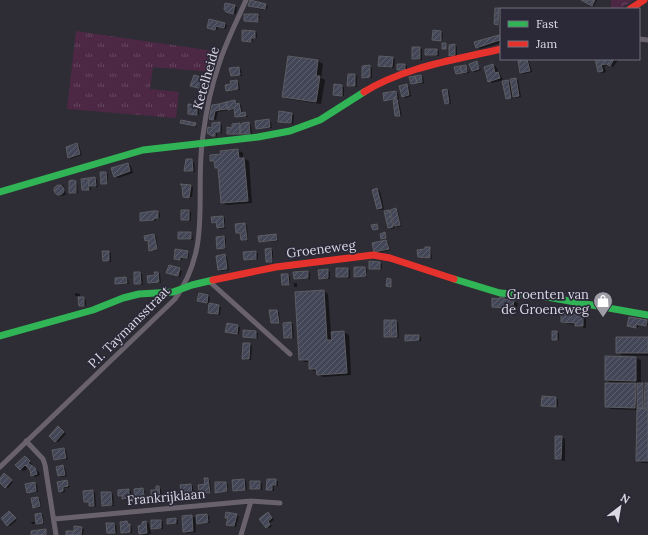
<svg xmlns="http://www.w3.org/2000/svg" width="648" height="535" font-family="Lora,serif">
<defs>
<pattern id="grass-tufts" width="24" height="20" patternUnits="userSpaceOnUse"><rect width="24" height="20" fill="#4d2845"/><path d="M3 7l-1-3M5 7V3M7 7l1-3M15 17l-1-3M17 17v-4M19 17l1-3" fill="none" stroke="#664760"/></pattern>
<pattern id="forest-crowns" width="20" height="18" patternUnits="userSpaceOnUse"><rect width="20" height="18" fill="#4d2845"/><path d="M2 6a3 3 0 1 1 6 0M12 15a3 3 0 1 1 6 0" fill="none" stroke="#664760"/></pattern>
<pattern id="building-hatch" width="6" height="6" patternUnits="userSpaceOnUse"><rect width="6" height="6" fill="#434656"/><path d="M-1 1l2-2M0 6l6-6M5 7l2-2" fill="none" stroke="#5e606e"/></pattern>
</defs>
<rect width="100%" height="100%" fill="#2e2c34"/>
<path fill="url(#grass-tufts)" d="M 76,31 L 221,52 L 214,72 L 153,67 L 150,89 L 179,92 L 176,118 L 67,109 Z"/>
<path fill="url(#forest-crowns)" d="M 611,0 L 634,0 L 620,9 L 611,9 Z"/>
<path fill="#0007" d="M 583,0 L 597,0 L 594,6 Z
M 226,4 L 237,7 L 236,14 L 228,12 Z
M 266,5 L 268,6 L 267,9 L 264,8 L 263,10 L 249,6 Z
M 499,9 L 501,10 L 500,25 L 495,24 Z
M 258,15 L 260,16 L 259,22 L 245,21 Z
M 210,21 L 225,24 L 227,25 L 226,29 L 218,27 L 217,30 L 210,29 Z
M 255,32 L 257,33 L 257,38 L 253,38 L 253,42 L 243,41 Z
M 441,32 L 443,33 L 442,41 L 433,39 Z
M 498,36 L 501,37 L 501,43 L 480,49 L 477,47 Z
M 455,45 L 457,47 L 457,56 L 452,56 L 450,55 Z
M 420,48 L 422,49 L 422,60 L 415,60 L 413,59 Z
M 437,50 L 439,51 L 439,56 L 426,55 Z
M 289,57 L 318,61 L 323,64 L 321,78 L 325,80 L 321,104 L 288,99 L 283,96 Z
M 393,58 L 395,59 L 394,68 L 379,66 Z
M 599,59 L 617,59 L 618,60 L 613,67 L 610,65 L 604,66 L 606,72 L 603,73 L 599,71 Z
M 527,60 L 529,61 L 532,72 L 523,74 L 521,73 L 519,62 Z
M 476,62 L 481,70 L 475,72 L 472,70 Z
M 405,65 L 407,66 L 407,71 L 398,70 Z
M 493,65 L 496,67 L 503,80 L 492,83 L 489,81 Z
M 369,66 L 372,68 L 372,78 L 366,78 L 363,77 Z
M 466,66 L 469,73 L 457,74 Z
M 238,68 L 241,69 L 242,76 L 232,76 Z
M 355,75 L 357,76 L 357,87 L 351,87 L 348,85 Z
M 421,76 L 423,77 L 424,83 L 412,84 Z
M 201,79 L 206,81 L 205,89 L 191,86 Z
M 515,79 L 518,80 L 521,97 L 516,98 L 512,96 L 513,98 L 509,99 L 506,98 L 507,81 L 512,83 Z
M 237,81 L 239,83 L 240,90 L 227,90 Z
M 335,85 L 344,87 L 344,96 L 334,94 Z
M 407,85 L 409,87 L 411,96 L 405,98 L 403,96 Z
M 447,90 L 449,91 L 451,104 L 446,103 Z
M 396,92 L 398,93 L 399,99 L 396,100 L 399,102 L 402,116 L 396,116 L 394,100 L 385,100 Z
M 235,101 L 241,105 L 243,114 L 247,115 L 248,117 L 236,116 L 235,109 L 218,112 L 216,120 L 213,119 L 213,106 Z
M 197,106 L 199,107 L 199,115 L 189,113 Z
M 280,112 L 294,115 L 293,124 L 279,121 Z
M 269,120 L 271,122 L 272,128 L 257,128 Z
M 181,123 L 195,124 L 197,127 L 183,124 Z
M 219,123 L 222,125 L 222,133 L 217,133 L 217,137 L 208,133 Z
M 249,123 L 251,125 L 252,134 L 228,133 L 233,129 L 243,126 L 243,124 Z
M 77,144 L 79,146 L 82,155 L 70,159 L 67,152 Z
M 238,150 L 243,153 L 243,158 L 249,161 L 252,203 L 227,205 L 222,203 L 219,170 L 216,168 L 215,163 L 211,160 L 222,155 Z
M 187,160 L 194,162 L 195,172 L 185,171 Z
M 128,164 L 131,166 L 133,173 L 118,178 L 115,176 Z
M 106,173 L 108,174 L 108,184 L 104,185 L 102,183 Z
M 95,178 L 97,180 L 98,187 L 91,187 L 91,190 L 83,189 L 82,179 Z
M 75,181 L 77,182 L 78,193 L 72,194 L 70,192 Z
M 62,185 L 64,186 L 66,195 L 60,196 L 55,187 Z
M 190,186 L 193,187 L 192,197 L 190,197 L 190,199 L 186,198 L 184,197 Z
M 377,189 L 380,191 L 384,209 L 380,210 L 378,209 L 374,190 Z
M 396,209 L 398,211 L 401,226 L 397,227 L 394,225 L 395,228 L 391,229 L 389,227 L 389,211 L 392,213 Z
M 189,211 L 191,212 L 191,221 L 184,219 Z
M 158,212 L 160,213 L 160,218 L 155,218 L 156,221 L 141,220 Z
M 223,217 L 225,218 L 225,228 L 220,229 L 218,227 L 217,223 L 212,222 Z
M 244,224 L 247,225 L 248,241 L 244,241 L 242,240 L 241,233 L 237,232 Z
M 190,233 L 192,234 L 193,240 L 179,239 Z
M 154,235 L 156,236 L 158,250 L 152,251 L 150,250 L 149,241 L 146,240 Z
M 276,235 L 278,237 L 278,241 L 260,242 Z
M 224,237 L 226,238 L 226,249 L 220,249 L 218,248 Z
M 386,241 L 388,242 L 390,250 L 377,253 L 375,252 Z
M 429,248 L 431,249 L 432,259 L 419,257 L 418,251 Z
M 271,249 L 273,251 L 273,263 L 267,262 Z
M 109,252 L 111,253 L 111,262 L 106,262 L 104,261 Z
M 187,252 L 189,253 L 189,258 L 182,257 L 182,260 L 176,258 Z
M 256,252 L 258,253 L 258,259 L 245,259 Z
M 225,255 L 227,257 L 229,270 L 221,271 L 219,270 Z
M 379,263 L 382,264 L 382,269 L 370,268 Z
M 170,266 L 182,271 L 180,277 L 170,273 Z
M 365,268 L 367,269 L 367,277 L 355,276 Z
M 348,269 L 350,270 L 350,278 L 337,277 Z
M 327,270 L 330,272 L 330,279 L 319,279 Z
M 308,272 L 310,273 L 310,279 L 295,279 Z
M 135,273 L 142,274 L 143,285 L 135,284 Z
M 158,273 L 160,274 L 161,283 L 149,282 Z
M 287,275 L 290,276 L 290,285 L 285,286 L 283,285 Z
M 126,278 L 128,280 L 129,284 L 116,283 L 116,279 Z
M 294,283 L 297,283 L 297,287 L 294,287 Z
M 323,291 L 328,294 L 331,333 L 344,332 L 349,335 L 351,375 L 323,377 L 318,374 L 317,372 L 310,369 L 310,362 L 305,362 L 300,360 Z
M 75,293 L 80,294 L 80,296 L 75,296 Z
M 208,296 L 210,297 L 209,304 L 198,301 Z
M 84,298 L 86,300 L 86,306 L 82,306 L 80,305 Z
M 504,298 L 518,303 L 515,316 L 508,314 L 508,309 L 493,306 Z
M 210,304 L 221,307 L 220,315 L 209,312 Z
M 271,311 L 279,312 L 280,323 L 271,323 Z
M 583,316 L 586,318 L 586,328 L 562,322 Z
M 390,321 L 398,322 L 399,338 L 385,336 Z
M 647,321 L 648,326 L 638,324 L 638,328 L 628,326 Z
M 291,323 L 293,324 L 294,338 L 288,339 L 285,338 Z
M 238,326 L 240,327 L 239,334 L 226,331 Z
M 256,332 L 258,333 L 258,338 L 244,336 Z
M 553,332 L 559,333 L 559,340 L 553,339 Z
M 419,336 L 421,337 L 421,341 L 406,340 Z
M 648,338 L 648,356 L 622,355 L 617,352 Z
M 250,344 L 252,346 L 251,360 L 245,360 L 243,358 Z
M 606,357 L 636,358 L 641,360 L 641,384 L 648,384 L 648,463 L 642,463 L 637,460 L 638,410 L 611,409 L 606,407 L 613,384 L 606,380 Z
M 556,398 L 558,399 L 558,407 L 542,406 Z
M 60,429 L 66,434 L 58,442 L 56,441 Z
M 562,437 L 565,439 L 565,461 L 556,459 Z
M 64,449 L 66,450 L 68,459 L 55,460 L 53,451 Z
M 25,458 L 32,464 L 31,465 L 39,472 L 40,475 L 35,477 L 32,475 L 31,470 L 29,467 L 24,471 L 20,469 Z
M 63,466 L 65,468 L 67,476 L 61,477 L 58,476 Z
M 7,476 L 13,482 L 8,488 L 0,482 L 0,480 Z
M 208,479 L 210,480 L 211,493 L 202,493 L 200,492 Z
M 244,480 L 246,481 L 247,490 L 234,490 Z
M 268,480 L 278,481 L 278,486 L 274,485 L 274,491 L 267,489 Z
M 66,481 L 70,487 L 64,488 L 65,492 L 62,493 L 60,491 Z
M 251,482 L 262,483 L 262,490 L 251,488 Z
M 35,483 L 37,484 L 38,492 L 28,492 Z
M 226,483 L 228,484 L 228,492 L 216,492 Z
M 191,485 L 193,486 L 194,495 L 183,495 Z
M 157,487 L 161,489 L 162,498 L 152,497 L 157,491 Z
M 143,489 L 145,491 L 146,501 L 138,502 L 136,501 L 135,490 Z
M 128,490 L 131,491 L 131,499 L 125,500 L 119,496 Z
M 93,491 L 95,492 L 96,506 L 92,507 L 90,502 L 85,501 Z
M 111,493 L 113,494 L 114,506 L 105,506 L 103,505 Z
M 38,498 L 40,499 L 41,507 L 36,508 L 33,507 Z
M 9,512 L 17,520 L 10,526 L 8,525 Z
M 268,513 L 274,520 L 269,523 L 272,526 L 269,528 L 267,527 Z
M 41,514 L 43,515 L 44,524 L 39,524 L 37,523 Z
M 227,514 L 239,516 L 236,527 L 227,525 Z
M 207,515 L 209,516 L 210,523 L 198,523 Z
M 192,516 L 195,518 L 196,532 L 188,533 L 184,531 Z
M 176,519 L 178,520 L 178,524 L 168,523 Z
M 161,521 L 163,522 L 163,529 L 152,528 Z
M 31,522 L 35,522 L 35,524 L 32,524 Z
M 127,522 L 132,527 L 132,533 L 122,532 Z
M 146,522 L 149,524 L 151,534 L 144,535 L 140,533 Z
M 107,524 L 116,525 L 117,533 L 108,532 Z
M 82,528 L 84,529 L 83,535 L 67,535 Z"/>
<path fill="url(#building-hatch)" stroke="#5c5d63" d="M 250,0 L 266,4 L 265,9 L 248,6 Z
M 581,0 L 595,0 L 592,6 Z
M 225,3 L 235,5 L 233,14 L 226,12 L 224,9 Z
M 495,8 L 499,8 L 498,25 L 494,24 Z
M 244,14 L 258,14 L 258,22 L 244,21 Z
M 209,19 L 225,23 L 224,28 L 216,26 L 215,30 L 207,28 Z
M 242,30 L 255,31 L 255,38 L 251,38 L 251,42 L 242,41 Z
M 433,30 L 441,31 L 441,41 L 432,40 Z
M 499,35 L 500,40 L 476,48 L 474,42 Z
M 442,43 L 446,43 L 446,49 L 442,49 Z
M 455,44 L 455,55 L 449,56 L 449,45 Z
M 412,47 L 420,47 L 420,59 L 412,59 Z
M 425,49 L 437,49 L 437,55 L 425,55 Z
M 288,56 L 318,60 L 316,76 L 320,76 L 316,102 L 282,97 Z
M 379,56 L 393,57 L 392,67 L 378,66 Z
M 527,59 L 530,71 L 520,73 L 518,61 Z
M 595,59 L 614,59 L 610,66 L 606,64 L 601,65 L 603,71 L 598,72 Z
M 477,61 L 479,69 L 472,71 L 469,64 Z
M 397,64 L 405,64 L 405,70 L 397,70 Z
M 493,64 L 495,73 L 498,72 L 500,78 L 488,82 L 484,67 Z
M 370,65 L 370,77 L 362,78 L 362,66 Z
M 466,65 L 467,72 L 462,73 L 460,66 Z
M 460,66 L 462,73 L 456,74 L 454,67 Z
M 239,67 L 240,75 L 231,76 L 229,68 Z
M 348,74 L 355,74 L 355,86 L 347,86 Z
M 194,75 L 204,78 L 202,89 L 190,86 Z
M 421,75 L 422,82 L 417,83 L 415,76 Z
M 415,76 L 417,83 L 411,84 L 409,77 Z
M 516,78 L 519,96 L 513,97 L 510,79 Z
M 237,80 L 238,89 L 226,91 L 225,85 L 231,84 L 230,81 Z
M 508,80 L 511,98 L 506,99 L 502,81 Z
M 334,84 L 342,85 L 342,96 L 333,95 Z
M 407,84 L 409,95 L 402,97 L 399,86 Z
M 447,89 L 449,103 L 445,104 L 442,90 Z
M 396,91 L 397,98 L 384,101 L 383,93 Z
M 397,99 L 400,116 L 395,116 L 393,100 Z
M 235,100 L 236,104 L 239,103 L 241,113 L 245,112 L 246,116 L 235,117 L 234,108 L 228,110 L 226,102 Z
M 226,102 L 227,109 L 220,110 L 219,104 Z
M 188,104 L 197,105 L 197,115 L 188,114 Z
M 219,104 L 220,110 L 215,111 L 213,120 L 209,119 L 212,105 Z
M 279,111 L 292,113 L 291,123 L 278,122 Z
M 269,119 L 270,127 L 256,129 L 255,121 Z
M 181,120 L 196,123 L 195,126 L 180,123 Z
M 220,122 L 220,132 L 215,132 L 215,136 L 212,136 L 207,133 L 208,127 L 212,128 L 212,123 Z
M 249,122 L 250,134 L 240,134 L 240,125 L 242,125 L 242,123 Z
M 240,123 L 240,134 L 227,134 L 227,127 L 232,128 L 232,124 Z
M 77,143 L 80,154 L 68,158 L 66,147 Z
M 238,149 L 239,158 L 244,158 L 248,201 L 221,203 L 218,168 L 215,168 L 214,161 L 210,161 L 210,155 L 221,154 L 220,151 Z
M 186,159 L 192,159 L 193,171 L 184,171 Z
M 128,163 L 130,171 L 114,177 L 111,168 Z
M 100,172 L 106,172 L 107,184 L 101,184 Z
M 95,177 L 96,186 L 89,186 L 88,178 Z
M 88,178 L 89,190 L 82,190 L 81,179 Z
M 72,180 L 76,181 L 76,193 L 69,193 L 69,181 Z
M 180,184 L 191,185 L 189,198 L 183,197 L 182,186 Z
M54 190a5 5 0 1 1 10 0a5 5 0 1 1-10 0Z
M 377,188 L 382,208 L 377,209 L 372,190 Z
M 396,208 L 400,225 L 394,226 L 390,210 Z
M 181,210 L 189,210 L 189,220 L 181,220 Z
M 389,210 L 393,227 L 388,228 L 384,211 Z
M 153,211 L 158,211 L 158,218 L 154,218 L 154,220 L 140,221 L 140,213 Z
M 223,216 L 224,227 L 217,228 L 216,222 L 212,223 L 211,217 Z
M 245,223 L 247,240 L 241,240 L 240,233 L 236,233 L 235,224 Z
M 377,224 L 378,229 L 373,230 L 371,225 Z
M 178,232 L 191,232 L 191,239 L 178,239 Z
M 385,232 L 386,238 L 381,239 L 380,234 Z
M 154,234 L 157,249 L 149,251 L 148,240 L 145,241 L 144,236 Z
M 276,234 L 277,240 L 259,242 L 258,236 Z
M 224,236 L 225,248 L 217,249 L 216,237 Z
M 386,240 L 389,249 L 374,252 L 372,243 Z
M 425,247 L 430,247 L 430,258 L 418,257 L 417,250 L 425,249 Z
M 271,248 L 272,262 L 266,262 L 265,249 Z
M 175,249 L 188,251 L 187,258 L 180,257 L 180,260 L 174,259 Z
M 102,251 L 109,251 L 109,261 L 103,261 Z
M 256,251 L 256,259 L 244,260 L 243,252 Z
M 225,254 L 227,269 L 218,270 L 216,256 Z
M 369,261 L 380,262 L 380,269 L 369,269 Z
M 169,265 L 180,268 L 178,276 L 166,273 Z
M 354,267 L 365,267 L 366,276 L 354,277 Z
M 336,268 L 348,268 L 348,277 L 336,277 Z
M 328,269 L 328,278 L 319,279 L 318,270 Z
M 308,271 L 308,278 L 294,279 L 293,272 Z
M 134,272 L 140,272 L 141,284 L 134,284 Z
M 154,272 L 158,272 L 159,282 L 148,283 L 147,276 L 155,275 Z
M 281,274 L 288,274 L 289,285 L 282,285 Z
M 126,277 L 127,283 L 115,284 L 115,278 Z
M 387,278 L 391,279 L 391,287 L 386,286 Z
M 324,290 L 327,340 L 332,340 L 331,332 L 344,331 L 347,373 L 317,375 L 316,369 L 309,369 L 309,360 L 299,360 L 295,292 Z
M 199,293 L 208,295 L 207,303 L 197,301 Z
M 78,297 L 84,297 L 84,306 L 79,306 Z
M 500,297 L 504,297 L 504,299 L 514,300 L 512,315 L 507,314 L 507,308 L 492,307 L 492,298 L 500,299 Z
M 209,303 L 219,305 L 218,314 L 208,313 Z
M 269,310 L 277,310 L 279,323 L 271,323 Z
M 561,314 L 583,315 L 583,326 L 575,326 L 575,323 L 561,322 Z
M 629,317 L 647,320 L 646,326 L 636,324 L 636,328 L 627,326 Z
M 384,320 L 390,320 L 390,337 L 384,337 Z
M 391,320 L 396,320 L 397,337 L 391,337 Z
M 291,322 L 292,338 L 284,338 L 283,323 Z
M 227,323 L 238,325 L 237,334 L 225,332 Z
M 243,330 L 256,331 L 256,338 L 243,337 Z
M 552,331 L 557,331 L 557,340 L 552,340 Z
M 405,335 L 419,335 L 419,340 L 405,341 Z
M 616,337 L 648,337 L 648,353 L 616,353 Z
M 243,343 L 250,343 L 249,359 L 242,359 Z
M 605,356 L 636,357 L 636,381 L 605,380 Z
M 605,383 L 636,383 L 635,408 L 605,407 Z
M 637,383 L 643,383 L 643,408 L 637,408 Z
M 645,383 L 648,383 L 648,408 L 644,408 Z
M 542,396 L 556,397 L 556,407 L 541,406 Z
M 637,408 L 648,409 L 648,461 L 636,461 Z
M 58,426 L 64,432 L 55,442 L 49,436 Z
M 555,436 L 562,436 L 561,459 L 555,459 Z
M 64,448 L 66,458 L 54,460 L 52,450 Z
M 25,456 L 30,461 L 28,463 L 35,468 L 37,474 L 31,476 L 30,470 L 25,465 L 20,470 L 15,465 Z
M 63,465 L 65,475 L 58,476 L 56,467 Z
M 4,473 L 12,480 L 5,488 L 0,483 L 0,478 Z
M 204,478 L 208,478 L 210,493 L 199,492 L 198,485 L 205,484 Z
M 244,479 L 245,490 L 233,491 L 232,480 Z
M 267,479 L 276,479 L 276,485 L 272,485 L 272,490 L 266,490 Z
M 67,480 L 68,486 L 63,487 L 63,491 L 59,492 L 57,482 Z
M 250,481 L 260,481 L 260,489 L 250,489 Z
M 35,482 L 36,491 L 27,493 L 25,484 Z
M 215,482 L 226,482 L 227,491 L 215,493 Z
M 191,484 L 192,495 L 182,496 L 180,485 Z
M 156,486 L 159,486 L 160,498 L 151,498 L 151,490 L 156,490 Z
M 143,488 L 145,501 L 135,502 L 134,489 Z
M 129,489 L 129,498 L 122,499 L 122,496 L 118,496 L 118,490 Z
M 93,490 L 94,506 L 89,506 L 89,502 L 84,502 L 83,491 Z
M 101,492 L 111,492 L 112,505 L 102,506 Z
M 38,497 L 40,506 L 33,508 L 31,498 Z
M 9,511 L 16,518 L 7,526 L 1,518 Z
M 226,512 L 237,514 L 234,526 L 226,525 L 228,518 L 225,518 Z
M 268,512 L 272,518 L 268,521 L 270,525 L 266,528 L 259,519 Z
M 41,513 L 43,523 L 36,524 L 35,514 Z
M 207,514 L 208,522 L 197,524 L 196,515 Z
M 192,515 L 193,531 L 183,532 L 182,516 Z
M 176,518 L 176,523 L 167,524 L 167,519 Z
M 151,520 L 161,520 L 161,528 L 151,529 Z
M 127,521 L 128,524 L 130,524 L 130,532 L 121,533 L 120,522 Z
M 146,521 L 147,533 L 139,534 L 138,526 L 142,525 L 142,522 Z
M 106,523 L 114,523 L 115,533 L 107,533 Z
M 74,526 L 82,527 L 81,535 L 66,535 L 66,531 L 74,531 Z
M 46,529 L 46,535 L 31,535 L 31,531 Z"/>
<g fill="none" stroke-linecap="round" stroke-linejoin="round">
<path stroke="#69626d" stroke-width="5" d="M 639,39 L 648,40
M 210,282 L 290,354
M 26,441 L 43,459 L 45,465 L 56,535
M 0,467 L 175,299 C 213,245 194,196 203,135 C 206,112 211,87 219,64 C 226,42 237,21 246,0
M 54,519 L 251,501 L 280,503
M 241,535 L 251,501"/>
<path stroke="#30b455" stroke-width="7" d="M 0,192 L 143,150 L 258,137 L 290,131 L 320,120 L 364,92
M 454,279 L 500,293 L 547,297 L 648,315
M 0,336 L 93,310 L 123,298 L 139,294 L 173,292 L 192,285 L 213,280"/>
<path stroke="#e5322d" stroke-width="7" d="M 630,9 L 644,0
M 364,92 C 404,67 455,60 501,49
M 213,280 L 276,267 L 373,255 L 390,258 L 454,279"/>
</g>
<defs>
<symbol id="shop-pin" viewBox="-11 -11 22 30"><path d="M0 17L-7.5 6A9.5 9.5 0 1 1 7.5 6Z" fill="#9e9da6" stroke="#2b2938"/><path d="M-5-2.5h2.3a2.7 3.5 0 0 1 5.4 0H5L5.5 6h-11ZM-1.5-2.5h3a1.5 2.3 0 0 0-3 0Z" fill="#fff"/></symbol>
</defs>
<g fill-rule="evenodd">
<use href="#shop-pin" x="592" y="290" width="22" height="30"/>
</g>
<g text-anchor="middle" dominant-baseline="central" stroke-width="3.5" stroke-linejoin="round" paint-order="stroke">
<g font-size="13" fill="#dbdae4" stroke="#2b2938">
<text transform="translate(206 78) rotate(-74)">Ketelheide</text>
<text transform="translate(321 249) rotate(-7)">Groeneweg</text>
<text transform="translate(129 327) rotate(-45)">P.I. Taymansstraat</text>
<text transform="translate(166 497) rotate(-5)">Frankrijklaan</text>
</g>
<g font-size="13" fill="#dbdae4" stroke="#2b2938" text-anchor="end">
<text x="589" y="294">Groenten van<tspan x="589" dy="15">de Groeneweg</tspan></text>
</g>
</g>
<rect x="500" y="8" width="140" height="52" fill="#2b2938" stroke="#71707d"/>
<rect x="508" y="21" width="20" height="6" fill="#30b455" stroke="#71707d"/>
<text x="536" y="28" font-size="12" fill="#dbdae4">Fast</text>
<rect x="508" y="41" width="20" height="6" fill="#e5322d" stroke="#71707d"/>
<text x="536" y="48" font-size="12" fill="#dbdae4">Jam</text>
<g transform="translate(620 507) rotate(31)" stroke="#2b2938" stroke-width="3" paint-order="stroke">
<path d="M0-3L7 15L0 10L-7 15Z" fill="#dbdae4"/>
<text y="-6" font-size="11" font-weight="bold" text-anchor="middle" fill="#dbdae4">N</text>
</g>
</svg>
